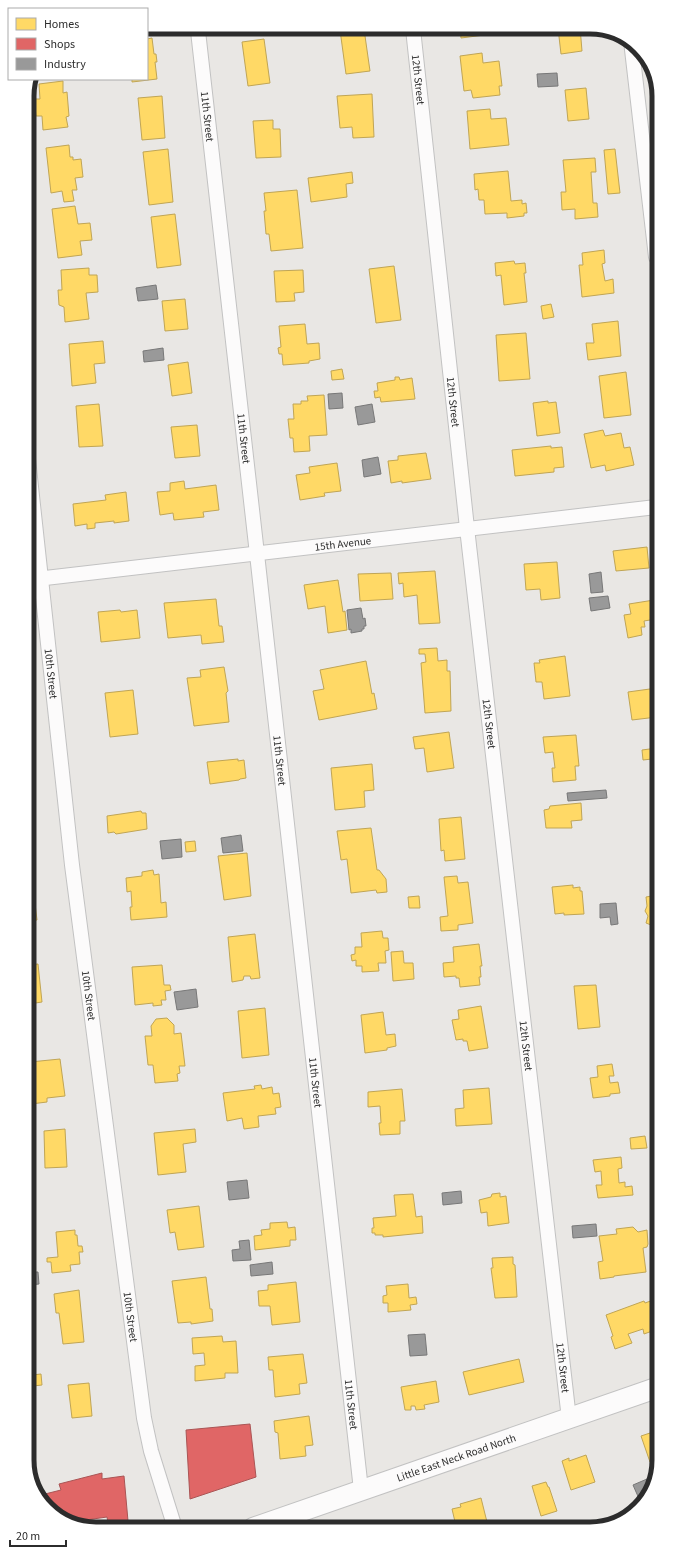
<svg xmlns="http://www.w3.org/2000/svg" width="686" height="1556" font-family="'Source Sans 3',sans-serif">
<rect width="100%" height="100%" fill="#e9e7e4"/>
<path fill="#ffd966" stroke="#c0a555" d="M 580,27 L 582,51 L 561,54 L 558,28 Z
M 460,28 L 500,28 L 500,33 L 461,38 Z
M 364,29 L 370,71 L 346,74 L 340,30 Z
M 152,38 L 154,54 L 156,54 L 157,62 L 155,62 L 157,79 L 132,82 L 132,79 L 147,79 L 147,39 Z
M 264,39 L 270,83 L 248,86 L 242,42 Z
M 482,53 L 483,63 L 499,61 L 502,86 L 499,86 L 500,95 L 473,98 L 471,90 L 464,91 L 460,56 Z
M 63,81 L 63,93 L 67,92 L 69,116 L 66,117 L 68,127 L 43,130 L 42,116 L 36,116 L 34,99 L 40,99 L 39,84 Z
M 586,88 L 589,119 L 568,121 L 565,90 Z
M 372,94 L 374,137 L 353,138 L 352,127 L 340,128 L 337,96 Z
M 162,96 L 165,138 L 142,140 L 138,98 Z
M 490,109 L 491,119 L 506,118 L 509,145 L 470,149 L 467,111 Z
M 273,120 L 273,129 L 280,129 L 281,157 L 256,158 L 253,121 Z
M 69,145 L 70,157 L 73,157 L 73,160 L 81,159 L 83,177 L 75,178 L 77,190 L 72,190 L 74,201 L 64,202 L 62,191 L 51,193 L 46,148 Z
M 168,149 L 173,202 L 149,205 L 143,152 Z
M 615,149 L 620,193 L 608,194 L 604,150 Z
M 595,158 L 596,172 L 591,172 L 593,203 L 597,203 L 598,217 L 575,219 L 575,209 L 562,210 L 561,192 L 566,192 L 563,160 Z
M 508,171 L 511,201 L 522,200 L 522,204 L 526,203 L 527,213 L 524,213 L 524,216 L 507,218 L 507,213 L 485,214 L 484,200 L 479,200 L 478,189 L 475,190 L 474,174 Z
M 352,172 L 353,183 L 346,184 L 347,197 L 311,202 L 308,178 Z
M 297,190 L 303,248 L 271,251 L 269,234 L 266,234 L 264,211 L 266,211 L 264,193 Z
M 75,206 L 78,224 L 90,223 L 92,240 L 80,241 L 82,255 L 58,258 L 52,209 Z
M 175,214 L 181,265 L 157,268 L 151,217 Z
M 604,250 L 605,263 L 602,264 L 605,281 L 613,279 L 614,293 L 582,297 L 579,265 L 583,265 L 582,253 Z
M 514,261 L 515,264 L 525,263 L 526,273 L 524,273 L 527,302 L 504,305 L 501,275 L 496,276 L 495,263 Z
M 394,266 L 401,320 L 376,323 L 369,269 Z
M 89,268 L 89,275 L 97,275 L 98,292 L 86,293 L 89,319 L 65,322 L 64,307 L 59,305 L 58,290 L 62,290 L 61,270 Z
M 303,270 L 304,292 L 294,293 L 295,301 L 276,302 L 274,271 Z
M 185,299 L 188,329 L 165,331 L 162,301 Z
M 551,304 L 554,317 L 543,319 L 541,306 Z
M 618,321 L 621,356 L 588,360 L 586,343 L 594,343 L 592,324 Z
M 305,324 L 307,344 L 319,343 L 320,359 L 309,361 L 309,363 L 283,365 L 282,354 L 279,354 L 278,348 L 281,347 L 279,326 Z
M 526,333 L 530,379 L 499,381 L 496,335 Z
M 103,341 L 105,363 L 94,364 L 96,383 L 72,386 L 69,344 Z
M 188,362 L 192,393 L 172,396 L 168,365 Z
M 342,369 L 344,379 L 332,380 L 331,371 Z
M 626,372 L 631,415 L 604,418 L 599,376 Z
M 395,377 L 399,377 L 400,380 L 412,378 L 415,399 L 381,402 L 380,397 L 375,398 L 374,391 L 378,391 L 377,383 L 395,380 Z
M 324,395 L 327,435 L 309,436 L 310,451 L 294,452 L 293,438 L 290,438 L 288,419 L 294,419 L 293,404 L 301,404 L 301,401 L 308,401 L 307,396 Z
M 548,401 L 548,403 L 556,402 L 560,433 L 537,436 L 533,403 Z
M 99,404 L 103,446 L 79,447 L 76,406 Z
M 197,425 L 200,456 L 175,458 L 171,427 Z
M 603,430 L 605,436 L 621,433 L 624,448 L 630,447 L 634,465 L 606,471 L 605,465 L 591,468 L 584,434 Z
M 551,446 L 551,448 L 562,447 L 564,467 L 554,468 L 554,472 L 515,476 L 512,450 Z
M 426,453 L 431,479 L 402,483 L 402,481 L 391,483 L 388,461 L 398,460 L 398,456 Z
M 337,463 L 341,491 L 324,493 L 325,496 L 300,500 L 296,475 L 310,473 L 309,467 Z
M 184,481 L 185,489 L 216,485 L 219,510 L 203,512 L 204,517 L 174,520 L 173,513 L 160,515 L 157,492 L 170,491 L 170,483 Z
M 126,492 L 129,521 L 114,523 L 114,521 L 95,523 L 95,528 L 87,529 L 87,524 L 75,526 L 73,504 L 106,500 L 105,495 Z
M 647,547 L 649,568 L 616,571 L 613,551 Z
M 557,562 L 560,598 L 541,600 L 540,589 L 526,590 L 524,564 Z
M 435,571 L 440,623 L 419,624 L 417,595 L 404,597 L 403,583 L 399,584 L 398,573 Z
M 391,573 L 393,599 L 360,601 L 358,574 Z
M 338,580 L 343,612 L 345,611 L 347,630 L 328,633 L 325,606 L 308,609 L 304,585 Z
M 216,599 L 219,626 L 222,626 L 224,642 L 202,644 L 201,635 L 168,638 L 164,603 Z
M 654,600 L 654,603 L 657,603 L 656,619 L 644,621 L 645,627 L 641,627 L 642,635 L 628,638 L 624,615 L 631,614 L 629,604 Z
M 120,610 L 121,612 L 137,610 L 140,638 L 101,642 L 98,612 Z
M 437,648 L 438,661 L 447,660 L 447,671 L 450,671 L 451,711 L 425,713 L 421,663 L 426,662 L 425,654 L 419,654 L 419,649 Z
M 565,656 L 570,696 L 544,699 L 542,682 L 536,682 L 534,663 L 540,663 L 539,660 Z
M 366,661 L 372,694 L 374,693 L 377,709 L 319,720 L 313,691 L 324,689 L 320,670 Z
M 224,667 L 228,691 L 226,693 L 229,722 L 194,726 L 187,678 L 201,677 L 200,670 Z
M 657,688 L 657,717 L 632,720 L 628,692 Z
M 133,690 L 138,734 L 110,737 L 105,693 Z
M 449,732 L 454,768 L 427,772 L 424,748 L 415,749 L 413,737 Z
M 576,735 L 579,766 L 575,766 L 576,780 L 553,782 L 552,768 L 555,768 L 553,752 L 545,753 L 543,737 Z
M 657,748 L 657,766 L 653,767 L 652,759 L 643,760 L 642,750 Z
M 238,759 L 238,761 L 244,760 L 246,778 L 240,779 L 239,780 L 210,784 L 207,762 Z
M 372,764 L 374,790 L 364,791 L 365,807 L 335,810 L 331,768 Z
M 581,803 L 582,820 L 571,821 L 572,828 L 546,828 L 544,810 L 549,809 L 550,806 Z
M 141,811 L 142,813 L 146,813 L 147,829 L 116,834 L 114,832 L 108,833 L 107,816 Z
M 461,817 L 465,859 L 445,861 L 444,850 L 441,851 L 439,819 Z
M 29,826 L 32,844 L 29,844 Z
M 371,828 L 377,870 L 379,870 L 386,879 L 387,892 L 377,893 L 376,890 L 351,893 L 347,859 L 341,860 L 337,831 Z
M 195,841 L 196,851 L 186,852 L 185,842 Z
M 247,853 L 251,896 L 224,900 L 218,856 Z
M 153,870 L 154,875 L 159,874 L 161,903 L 166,902 L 167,917 L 131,920 L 130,907 L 132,907 L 131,891 L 127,892 L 126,878 L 142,876 L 142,872 Z
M 457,876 L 458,883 L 468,882 L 473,923 L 458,925 L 458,930 L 441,931 L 440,917 L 448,916 L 444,877 Z
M 29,879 L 32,879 L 37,920 L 29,921 Z
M 573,885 L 573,888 L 580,887 L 580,891 L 582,891 L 584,914 L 564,915 L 564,913 L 555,914 L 552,887 Z
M 657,895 L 658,930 L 651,931 L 651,925 L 646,923 L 648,916 L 645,911 L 647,906 L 646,897 Z
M 419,896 L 420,908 L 409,908 L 408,897 Z
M 382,931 L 383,938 L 388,938 L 389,950 L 385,951 L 386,963 L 378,963 L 379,971 L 362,972 L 362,966 L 356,966 L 356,960 L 352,961 L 351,955 L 355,954 L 355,947 L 362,947 L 361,933 Z
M 255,934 L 260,978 L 251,979 L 250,976 L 244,976 L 243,980 L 232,982 L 228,937 Z
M 479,944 L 482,966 L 480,966 L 481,977 L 479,977 L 480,985 L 460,987 L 459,978 L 456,978 L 456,976 L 444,977 L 443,963 L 454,962 L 453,947 Z
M 403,951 L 404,963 L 413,963 L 414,979 L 393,981 L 391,952 Z
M 38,964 L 42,1002 L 29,1004 L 29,965 Z
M 162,965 L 164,985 L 170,985 L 171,990 L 165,991 L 166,1000 L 161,1000 L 162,1005 L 153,1006 L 153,1003 L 135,1005 L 132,967 Z
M 596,985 L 600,1027 L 578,1029 L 574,986 Z
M 481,1006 L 488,1048 L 469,1051 L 467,1041 L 463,1041 L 463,1039 L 456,1040 L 452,1020 L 459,1019 L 458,1010 Z
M 265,1008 L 269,1055 L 242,1058 L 238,1011 Z
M 383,1012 L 386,1035 L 395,1034 L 396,1046 L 387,1048 L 387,1050 L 365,1053 L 361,1015 Z
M 167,1018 L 174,1025 L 174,1034 L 181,1033 L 185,1066 L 179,1066 L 180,1073 L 177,1074 L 178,1081 L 155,1083 L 153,1065 L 148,1065 L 145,1036 L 152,1036 L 151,1026 L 156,1019 Z
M 60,1059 L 65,1096 L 47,1098 L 47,1102 L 31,1104 L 30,1062 Z
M 612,1064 L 614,1076 L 609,1076 L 610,1083 L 618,1082 L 620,1093 L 610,1094 L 610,1096 L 593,1098 L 590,1078 L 598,1077 L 597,1066 Z
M 261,1085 L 262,1089 L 272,1087 L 273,1094 L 279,1093 L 281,1107 L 275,1108 L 276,1114 L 258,1116 L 259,1127 L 244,1129 L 242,1118 L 227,1121 L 223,1093 L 255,1089 L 254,1086 Z
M 489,1088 L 492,1124 L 456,1126 L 455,1109 L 464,1108 L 463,1090 Z
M 402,1089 L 405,1121 L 400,1121 L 400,1134 L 380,1135 L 379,1123 L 381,1123 L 380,1106 L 368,1107 L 368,1092 Z
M 65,1129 L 67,1167 L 45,1168 L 44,1131 Z
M 195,1129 L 196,1142 L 183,1144 L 186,1172 L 158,1175 L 154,1133 Z
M 645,1136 L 647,1148 L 631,1149 L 630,1138 Z
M 621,1157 L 622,1168 L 618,1169 L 619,1183 L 625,1182 L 625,1187 L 632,1186 L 633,1195 L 598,1198 L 596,1185 L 602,1185 L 601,1171 L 595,1172 L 593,1160 Z
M 500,1193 L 500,1197 L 506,1196 L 509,1223 L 488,1226 L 487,1212 L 481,1213 L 479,1200 L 491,1197 L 492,1194 Z
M 413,1194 L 416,1217 L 422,1216 L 423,1233 L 383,1237 L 383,1235 L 375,1235 L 375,1233 L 372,1233 L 372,1228 L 374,1228 L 373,1218 L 396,1216 L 394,1195 Z
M 199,1206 L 204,1247 L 178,1250 L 175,1232 L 170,1233 L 167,1210 Z
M 287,1222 L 288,1228 L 295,1227 L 296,1240 L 290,1240 L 290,1246 L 255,1250 L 254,1236 L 262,1235 L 261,1230 L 270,1229 L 270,1223 Z
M 633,1227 L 638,1232 L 647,1230 L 648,1244 L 647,1247 L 643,1248 L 646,1272 L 614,1276 L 614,1277 L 600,1279 L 598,1262 L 603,1261 L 599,1236 L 617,1234 L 616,1229 Z
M 75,1230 L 75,1235 L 77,1235 L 78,1246 L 82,1246 L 83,1252 L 79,1252 L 80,1264 L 70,1265 L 71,1271 L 52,1273 L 51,1262 L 47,1262 L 47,1258 L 58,1257 L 56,1232 Z
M 513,1257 L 513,1264 L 515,1265 L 517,1297 L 495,1298 L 491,1268 L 493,1268 L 492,1258 Z
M 206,1277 L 210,1309 L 212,1309 L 213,1321 L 191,1324 L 191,1322 L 178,1323 L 172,1281 Z
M 296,1282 L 300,1322 L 272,1325 L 270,1306 L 259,1306 L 258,1291 L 268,1290 L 268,1285 Z
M 408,1284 L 409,1298 L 416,1297 L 417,1304 L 410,1305 L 411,1310 L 388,1312 L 388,1303 L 383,1303 L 383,1296 L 387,1295 L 386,1286 Z
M 79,1290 L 84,1342 L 63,1344 L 59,1313 L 56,1313 L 54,1294 Z
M 659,1298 L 659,1316 L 651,1319 L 655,1330 L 644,1334 L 643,1329 L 628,1334 L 632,1343 L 615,1349 L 611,1337 L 613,1336 L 606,1315 L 644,1301 L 645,1303 Z
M 222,1336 L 223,1342 L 236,1341 L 238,1373 L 225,1373 L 225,1378 L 195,1381 L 195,1366 L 205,1365 L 204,1353 L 193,1354 L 192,1338 Z
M 303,1354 L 307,1383 L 299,1384 L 300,1394 L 275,1397 L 273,1370 L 269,1370 L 268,1357 Z
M 519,1359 L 524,1382 L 469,1395 L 463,1372 Z
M 41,1374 L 42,1385 L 33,1386 L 32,1375 Z
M 436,1381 L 439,1402 L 424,1405 L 425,1409 L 416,1410 L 415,1406 L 411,1406 L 411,1410 L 405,1410 L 401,1387 Z
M 89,1383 L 92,1416 L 72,1418 L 68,1385 Z
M 309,1416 L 313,1445 L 305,1446 L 306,1456 L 280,1459 L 278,1433 L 275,1432 L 274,1421 Z
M 659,1430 L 659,1459 L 650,1462 L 641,1436 Z
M 586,1455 L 595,1482 L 571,1490 L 562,1461 L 569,1458 L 569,1461 Z
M 546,1482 L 548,1487 L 549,1487 L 557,1511 L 541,1516 L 532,1486 Z
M 481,1498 L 488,1526 L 456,1526 L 452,1509 L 461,1507 L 460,1504 Z"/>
<path fill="#e06666" stroke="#a55" d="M 250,1424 L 256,1477 L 190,1499 L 186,1430 Z
M 102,1473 L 102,1479 L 124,1476 L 128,1521 L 108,1523 L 107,1517 L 86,1520 L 87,1524 L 82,1525 L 54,1515 L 46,1504 L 47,1503 L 45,1494 L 61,1490 L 59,1484 Z"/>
<path fill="#999" stroke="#787878" d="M 557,73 L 558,86 L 538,87 L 537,74 Z
M 156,285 L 158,299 L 138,301 L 136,288 Z
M 163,348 L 164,360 L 144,362 L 143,351 Z
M 342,393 L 343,408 L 329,409 L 328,394 Z
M 372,404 L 375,422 L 358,425 L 355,407 Z
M 378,457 L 381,474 L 364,477 L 362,460 Z
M 601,572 L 603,592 L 591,593 L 589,574 Z
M 608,596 L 610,608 L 591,611 L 589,598 Z
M 361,608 L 363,619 L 365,618 L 366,626 L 364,626 L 364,629 L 362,629 L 362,631 L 351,633 L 351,629 L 349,630 L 347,610 Z
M 606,790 L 607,798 L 568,801 L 567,793 Z
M 241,835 L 243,851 L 223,853 L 221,838 Z
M 181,839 L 182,857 L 162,859 L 160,841 Z
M 616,903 L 618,924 L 611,925 L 610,917 L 600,918 L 600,904 Z
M 196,989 L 198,1007 L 177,1010 L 174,992 Z
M 658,1162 L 658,1185 L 653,1186 L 651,1163 Z
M 247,1180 L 249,1198 L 229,1200 L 227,1182 Z
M 461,1191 L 462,1203 L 443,1205 L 442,1193 Z
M 596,1224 L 597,1236 L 573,1238 L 572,1226 Z
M 249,1240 L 251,1260 L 233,1261 L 232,1250 L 240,1249 L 239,1241 Z
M 272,1262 L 273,1274 L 251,1276 L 250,1265 Z
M 30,1272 L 38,1272 L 39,1284 L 30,1285 Z
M 425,1334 L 427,1355 L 410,1356 L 408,1335 Z
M 647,1479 L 650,1487 L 646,1498 L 640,1501 L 633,1485 Z"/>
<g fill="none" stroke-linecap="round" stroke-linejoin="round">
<defs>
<g id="street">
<path id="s1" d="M 413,29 L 467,528 L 569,1419"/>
<path id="s2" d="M 198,31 L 257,554 L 361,1490"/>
<path d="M 631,41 L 656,257"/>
<path id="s3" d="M 28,459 L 72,865 L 144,1418 L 151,1451 L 175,1528"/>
<path id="s4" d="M 28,580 L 656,507"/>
<path d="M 291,1515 L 297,1527"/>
</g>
<g id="secondary">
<path id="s5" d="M 253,1528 L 659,1387"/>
</g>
</defs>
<use href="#street" stroke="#c2c2c2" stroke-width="16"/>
<use href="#secondary" stroke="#c2c2c2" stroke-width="22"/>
<use href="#street" stroke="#fcfbfb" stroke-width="14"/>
<use href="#secondary" stroke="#fcfbfb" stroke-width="20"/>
</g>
<g text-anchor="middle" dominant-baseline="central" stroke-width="4" stroke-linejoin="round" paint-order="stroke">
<g font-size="11" fill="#2c2c2c" stroke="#fff">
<text stroke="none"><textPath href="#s1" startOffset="51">12th Street</textPath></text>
<text stroke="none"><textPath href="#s2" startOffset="86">11th Street</textPath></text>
<text stroke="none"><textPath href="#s1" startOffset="375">12th Street</textPath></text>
<text stroke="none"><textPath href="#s2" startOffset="410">11th Street</textPath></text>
<text stroke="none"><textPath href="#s4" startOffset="317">15th Avenue</textPath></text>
<text stroke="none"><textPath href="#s3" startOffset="216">10th Street</textPath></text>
<text stroke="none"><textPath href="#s1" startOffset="699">12th Street</textPath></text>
<text stroke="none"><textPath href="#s2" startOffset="734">11th Street</textPath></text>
<text stroke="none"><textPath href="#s3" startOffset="540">10th Street</textPath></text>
<text stroke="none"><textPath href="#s1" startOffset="1023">12th Street</textPath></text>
<text stroke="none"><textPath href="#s2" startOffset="1058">11th Street</textPath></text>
<text stroke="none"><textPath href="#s3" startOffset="864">10th Street</textPath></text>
<text stroke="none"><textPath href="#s1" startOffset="1347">12th Street</textPath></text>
<text stroke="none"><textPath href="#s2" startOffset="1382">11th Street</textPath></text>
<text stroke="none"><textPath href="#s5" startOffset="215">Little East Neck Road North</textPath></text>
</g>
</g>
<path d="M0 0H686V1556H0ZM96 34H590A62 62 0 0 1 652 96V1460A62 62 0 0 1 590 1522H96A62 62 0 0 1 34 1460V96A62 62 0 0 1 96 34Z" fill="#fff" fill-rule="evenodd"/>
<path fill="none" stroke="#2c2c2c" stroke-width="5" d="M96 34H590A62 62 0 0 1 652 96V1460A62 62 0 0 1 590 1522H96A62 62 0 0 1 34 1460V96A62 62 0 0 1 96 34Z"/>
<rect x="8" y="8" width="140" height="72" fill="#ffffff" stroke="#ababab"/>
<rect x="16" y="18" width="20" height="12" fill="#ffd966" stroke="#ababab"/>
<text x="44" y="28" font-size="12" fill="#2c2c2c">Homes</text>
<rect x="16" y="38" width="20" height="12" fill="#e06666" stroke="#ababab"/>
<text x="44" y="48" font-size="12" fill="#2c2c2c">Shops</text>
<rect x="16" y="58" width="20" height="12" fill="#999999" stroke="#ababab"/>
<text x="44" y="68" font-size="12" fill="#2c2c2c">Industry</text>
<path d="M10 1540v6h56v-6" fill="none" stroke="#2c2c2c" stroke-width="2"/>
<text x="16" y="1540" font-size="12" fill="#2c2c2c" stroke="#ffffff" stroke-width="3" paint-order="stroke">20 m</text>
</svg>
